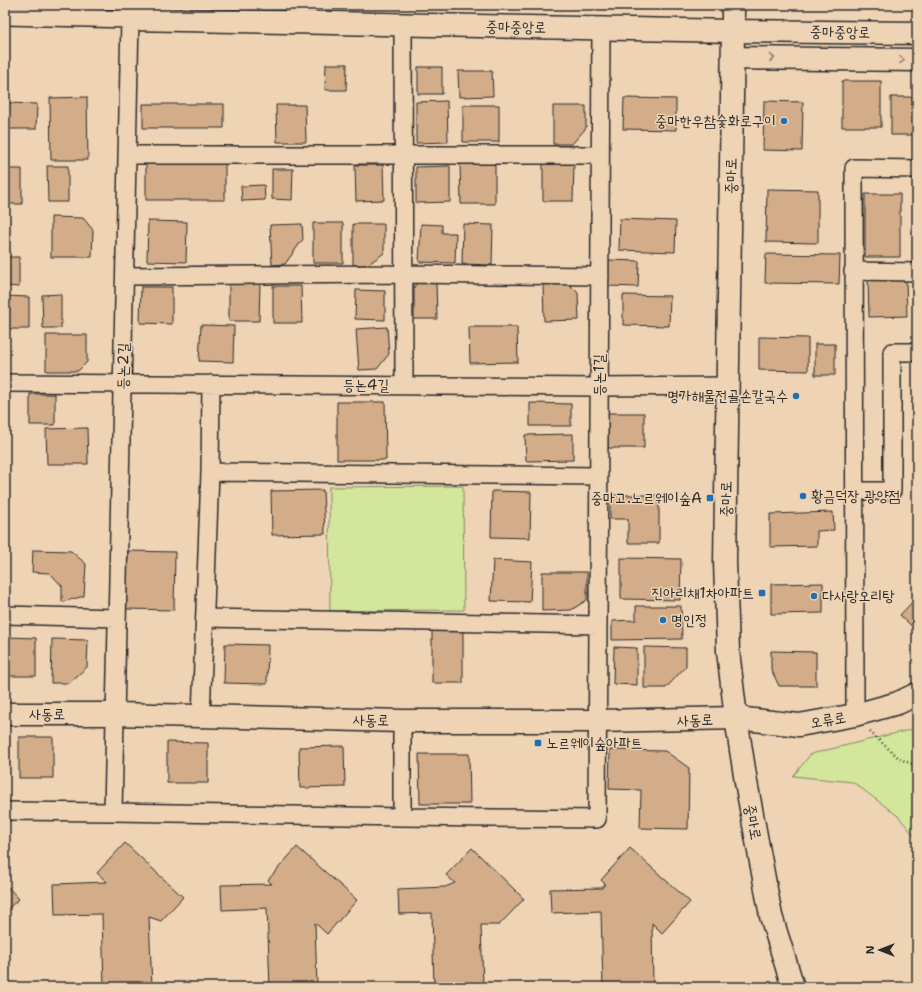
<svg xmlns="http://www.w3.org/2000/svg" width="922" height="992" font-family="'Shantell Sans','Poor Story',sans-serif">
<rect width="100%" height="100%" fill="#eed3b5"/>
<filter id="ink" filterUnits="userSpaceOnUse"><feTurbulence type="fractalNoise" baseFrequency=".025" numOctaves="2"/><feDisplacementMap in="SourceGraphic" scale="8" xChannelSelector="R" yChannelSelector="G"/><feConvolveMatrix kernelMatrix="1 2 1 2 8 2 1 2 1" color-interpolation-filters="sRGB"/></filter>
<g filter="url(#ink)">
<path fill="#d3e69b" stroke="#7f8863" d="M 463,486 L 464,610 L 330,611 L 329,487 Z
M 917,728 L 917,839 L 898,816 L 853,782 L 793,776 L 811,754 Z"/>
<path fill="#d3ad89" stroke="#2b2b2b" d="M 326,64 L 347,64 L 346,90 L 325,90 Z
M 418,67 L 442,67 L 442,94 L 418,94 Z
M 458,71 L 492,71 L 493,96 L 459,97 Z
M 842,81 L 881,81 L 881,127 L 842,127 Z
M 87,97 L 88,160 L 51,160 L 50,98 Z
M 891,97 L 917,97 L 917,135 L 891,135 Z
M 624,98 L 676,99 L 676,130 L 623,129 Z
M 447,101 L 448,142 L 416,143 L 416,102 Z
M 764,101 L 803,102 L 802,151 L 763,150 Z
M 5,103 L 37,104 L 36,129 L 5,129 Z
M 143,104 L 224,104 L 224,128 L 143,128 Z
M 276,105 L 305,105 L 306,142 L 277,142 Z
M 463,105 L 499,105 L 499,142 L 463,142 Z
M 553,106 L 586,106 L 586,128 L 572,144 L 553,144 Z
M 495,161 L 495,204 L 461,204 L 460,162 Z
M 146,163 L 225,163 L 225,200 L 146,200 Z
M 543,163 L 574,163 L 573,201 L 543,201 Z
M 355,165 L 383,165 L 384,200 L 356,201 Z
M 47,166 L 68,166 L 68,202 L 48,202 Z
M 450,166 L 450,202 L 416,203 L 416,167 Z
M 5,169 L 22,169 L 22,204 L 5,204 Z
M 272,169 L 293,169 L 292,200 L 272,199 Z
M 264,185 L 265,200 L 242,201 L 241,186 Z
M 767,189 L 818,190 L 818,243 L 766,242 Z
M 865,194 L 900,194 L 900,257 L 865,257 Z
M 51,217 L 83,218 L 93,230 L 92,257 L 51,257 Z
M 620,219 L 676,221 L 675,252 L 619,250 Z
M 148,221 L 187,222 L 186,262 L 147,261 Z
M 313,223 L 343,223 L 343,263 L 313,263 Z
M 302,224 L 303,239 L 285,264 L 272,265 L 270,225 Z
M 353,224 L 384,224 L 384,253 L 367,265 L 353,265 Z
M 421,224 L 442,225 L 442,233 L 456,233 L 455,263 L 419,262 Z
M 463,224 L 493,225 L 492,265 L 462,264 Z
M 766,254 L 840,255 L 839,284 L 765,283 Z
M 5,257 L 19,257 L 19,287 L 5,286 Z
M 608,260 L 639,261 L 638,287 L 608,286 Z
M 906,279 L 907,316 L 869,317 L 868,280 Z
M 436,281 L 437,319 L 414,319 L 414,287 L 418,282 Z
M 229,282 L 260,283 L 259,321 L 229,321 Z
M 543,282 L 567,282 L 578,293 L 579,320 L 544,321 Z
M 273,286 L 301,286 L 302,323 L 273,323 Z
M 141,287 L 172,287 L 172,324 L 140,323 Z
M 356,290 L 385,291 L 385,320 L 355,319 Z
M 61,294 L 61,328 L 43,328 L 42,295 Z
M 623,295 L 670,296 L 669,326 L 623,325 Z
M 5,296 L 29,297 L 29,329 L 5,329 Z
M 201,325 L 234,326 L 233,362 L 199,361 Z
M 387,327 L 389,354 L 377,369 L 359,370 L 356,329 Z
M 469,327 L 517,327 L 518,362 L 470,363 Z
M 46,335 L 87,335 L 87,362 L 78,371 L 46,371 Z
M 759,337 L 808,338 L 808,371 L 759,370 Z
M 815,344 L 835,344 L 835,375 L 815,375 Z
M 30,394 L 55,394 L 55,425 L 30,425 Z
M 337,402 L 385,402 L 386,460 L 337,460 Z
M 530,403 L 571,404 L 571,426 L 530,426 Z
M 608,413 L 644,413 L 644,448 L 608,448 Z
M 87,428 L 88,464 L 47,464 L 46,429 Z
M 573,434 L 573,460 L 526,461 L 525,435 Z
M 5,444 L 6,444 L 6,481 L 5,481 Z
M 323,490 L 325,534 L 272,535 L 271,491 Z
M 492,491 L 531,492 L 530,538 L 491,537 Z
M 610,495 L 659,495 L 659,543 L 628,543 L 628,519 L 610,519 Z
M 833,512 L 834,530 L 817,531 L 817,546 L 770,547 L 770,514 Z
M 33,550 L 71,551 L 86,564 L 84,596 L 62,602 L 62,586 L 50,573 L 32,572 Z
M 128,551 L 175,552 L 174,610 L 126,609 Z
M 621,558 L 681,559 L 680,600 L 621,599 Z
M 493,560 L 532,562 L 530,602 L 491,601 Z
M 542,572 L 587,572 L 587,600 L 571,610 L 542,611 Z
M 823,583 L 823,613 L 771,614 L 771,584 Z
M 917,597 L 917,631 L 900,615 Z
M 636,606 L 681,606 L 682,639 L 612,640 L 612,621 L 636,620 Z
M 432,630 L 463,630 L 463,683 L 432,683 Z
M 7,637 L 36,638 L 36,676 L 6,676 Z
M 52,639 L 88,640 L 87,667 L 69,683 L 51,683 Z
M 225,644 L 268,645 L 267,684 L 224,683 Z
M 614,647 L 637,648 L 637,685 L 613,684 Z
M 644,647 L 686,648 L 686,666 L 666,688 L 644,688 Z
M 771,651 L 816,652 L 816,686 L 779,686 L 771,669 Z
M 19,737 L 53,737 L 53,778 L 19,778 Z
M 167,742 L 208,743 L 208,783 L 167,783 Z
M 344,746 L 345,787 L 300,788 L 299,747 Z
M 610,750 L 665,751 L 689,768 L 688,829 L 640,828 L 641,790 L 609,789 Z
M 419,754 L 469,754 L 470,804 L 420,804 Z
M 125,843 L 183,897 L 161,921 L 149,917 L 152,987 L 104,987 L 102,914 L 55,915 L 54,884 L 107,882 L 97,873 Z
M 297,847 L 357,900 L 327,934 L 315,923 L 317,987 L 270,987 L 267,908 L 222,910 L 221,885 L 272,884 L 268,880 Z
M 472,848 L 524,899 L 499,925 L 481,925 L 483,987 L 434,987 L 432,913 L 399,914 L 398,889 L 445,887 L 455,883 L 446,875 Z
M 630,848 L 690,902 L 662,933 L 652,923 L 653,987 L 603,987 L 601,911 L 551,913 L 550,889 L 602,888 L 605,884 L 601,880 Z
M 5,884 L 19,899 L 5,911 Z"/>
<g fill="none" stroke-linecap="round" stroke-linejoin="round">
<defs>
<path id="minor" d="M 5,16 L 130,19 L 113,812 L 402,817
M 403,24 L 404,385
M 127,155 L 600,155
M 853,271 L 917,272
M 125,276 L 404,274 L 600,276
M 5,383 L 599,387 L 728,386
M 210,472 L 599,476
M 854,491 L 892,491 L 892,352 L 917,352
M 5,615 L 117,618
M 205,618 L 598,625
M 855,715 L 854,168 L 917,169
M 201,717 L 210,472 L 211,384
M 402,721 L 402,817 L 597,819 L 601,29
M 5,811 L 113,812"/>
<path id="tertiary" d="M 130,5 L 130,19 L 733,31 L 733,5
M 5,714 L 115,714 L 402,721 L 598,721 L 736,718 L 799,725 L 855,715 L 898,703 L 917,694"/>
<path id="secondary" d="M 733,58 L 917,60
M 793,987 L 771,916 L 746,782 L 736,718 L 728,651 L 725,562 L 733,31 L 917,33"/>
</defs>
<use href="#minor" stroke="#2b2b2b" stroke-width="20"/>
<use href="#tertiary" stroke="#2b2b2b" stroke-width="25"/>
<use href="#secondary" stroke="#2b2b2b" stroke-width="25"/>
<path stroke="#2b2b2b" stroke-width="2.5" stroke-dasharray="1 3" stroke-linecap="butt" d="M 870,732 L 900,759 L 917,766"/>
<use href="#minor" stroke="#eed3b5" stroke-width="17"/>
<use href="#tertiary" stroke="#eed3b5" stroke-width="22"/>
<use href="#secondary" stroke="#eed3b5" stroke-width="22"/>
</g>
<defs><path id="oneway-chevron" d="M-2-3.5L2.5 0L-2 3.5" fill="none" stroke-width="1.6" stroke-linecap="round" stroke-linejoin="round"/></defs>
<g stroke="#8c7f70">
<use href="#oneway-chevron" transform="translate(772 58) rotate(1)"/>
<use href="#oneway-chevron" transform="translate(902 60) rotate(1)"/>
</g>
</g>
<g fill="#1f6fb2" stroke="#eed3b5" stroke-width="1.5">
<circle cx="784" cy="121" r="4"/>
<circle cx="796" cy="396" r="4"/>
<circle cx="803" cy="496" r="4"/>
<rect x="706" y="494" width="8" height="8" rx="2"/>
<rect x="758" y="589" width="8" height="8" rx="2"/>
<circle cx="814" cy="596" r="4"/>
<circle cx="663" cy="620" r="4"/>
<rect x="534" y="739" width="8" height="8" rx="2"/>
</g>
<g text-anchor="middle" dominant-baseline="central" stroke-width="3" stroke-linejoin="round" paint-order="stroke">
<g font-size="15" fill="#2b2b2b" stroke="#eed3b5">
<text transform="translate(516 27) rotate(1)">중마중앙로</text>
<text transform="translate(840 32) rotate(1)">중마중앙로</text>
<text transform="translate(731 176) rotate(-89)">중마로</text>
<text transform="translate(123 366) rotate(-89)">등논2길</text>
<text transform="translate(599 375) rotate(-90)">등논1길</text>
<text x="366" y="385">등논4길</text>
<text transform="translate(726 499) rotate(-89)">중마로</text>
<text x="47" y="714">사동로</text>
<text transform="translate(371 720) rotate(1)">사동로</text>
<text transform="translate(695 720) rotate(-2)">사동로</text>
<text transform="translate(828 720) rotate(-10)">오류로</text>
<text transform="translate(753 822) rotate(79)">중마로</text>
</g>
<g font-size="15" fill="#2b2b2b" stroke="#eed3b5" text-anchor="end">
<text x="776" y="121">중마한우참숯화로구이</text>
<text x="788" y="396">명가해물전골손칼국수</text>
<text x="811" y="496" text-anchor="start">황금덕장 광양점</text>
<text x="702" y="498">중마고.노르웨이숲A</text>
<text x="754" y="593">진아리채1차아파트</text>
<text x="822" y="596" text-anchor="start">다사랑오리탕</text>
<text x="671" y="620" text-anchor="start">명인정</text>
<text x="546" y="743" text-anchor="start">노르웨이숲아파트</text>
</g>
</g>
<rect width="922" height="992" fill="none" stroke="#eed3b5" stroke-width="20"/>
<rect x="10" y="10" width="902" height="972" fill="none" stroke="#2b2b2b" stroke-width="1.5" filter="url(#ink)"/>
<g transform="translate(880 950) rotate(270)" stroke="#eed3b5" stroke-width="3" paint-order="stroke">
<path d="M0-3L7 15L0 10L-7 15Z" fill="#2b2b2b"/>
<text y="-6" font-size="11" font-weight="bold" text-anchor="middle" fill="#2b2b2b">N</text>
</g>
</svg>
